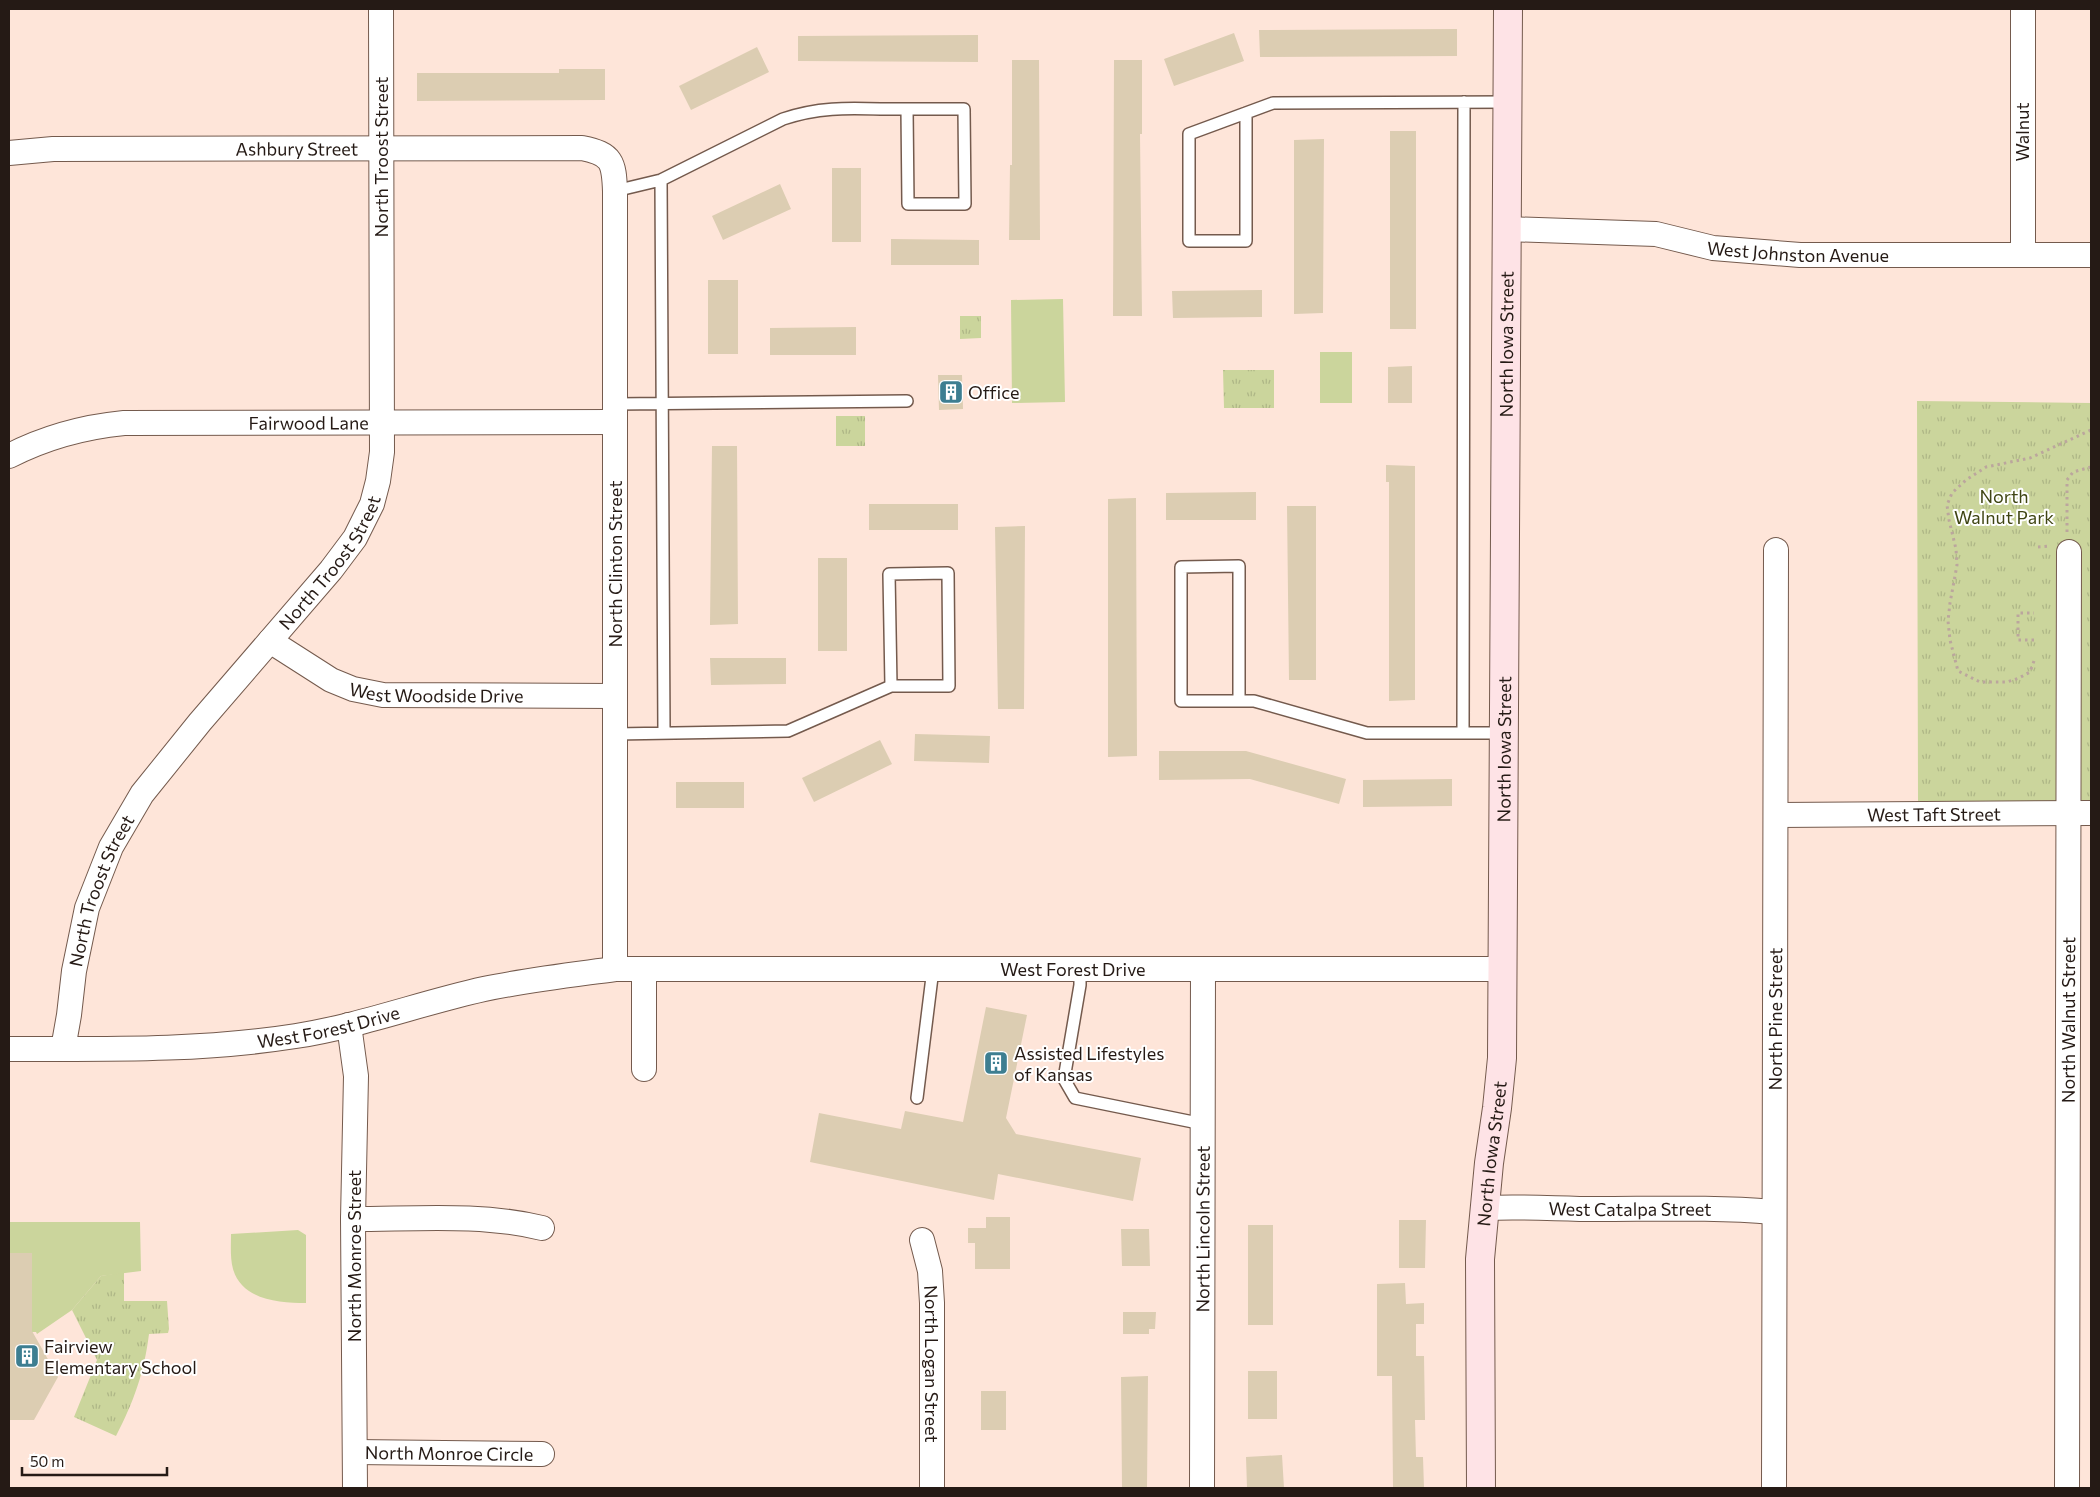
<svg xmlns="http://www.w3.org/2000/svg" width="2100" height="1497" font-family="Commissioner,sans-serif">
<defs>
<pattern id="grass-tufts" width="24" height="20" patternUnits="userSpaceOnUse" patternTransform="scale(1.25)"><rect width="24" height="20" fill="#cbd59c"/><path d="M3 7l-1-3M5 7V3M7 7l1-3M15 17l-1-3M17 17v-4M19 17l1-3" fill="none" stroke="#aeb686"/></pattern>
</defs>
<rect width="100%" height="100%" fill="#fee5d9"/>
<path fill="url(#grass-tufts)" d="M 960,316 L 981,316 L 981,338 L 960,339 Z
M 1223,370 L 1274,370 L 1274,408 L 1224,408 Z
M 1917,401 L 2091,403 L 2091,801 L 1918,801 Z
M 836,416 L 865,416 L 865,446 L 836,446 Z
M 124,1272 L 124,1301 L 167,1301 L 169,1329 L 168,1333 L 149,1334 C 144,1373 134,1401 116,1436 L 74,1417 L 97,1360 L 72,1310 L 101,1276 Z"/>
<path fill="#cbd59c" d="M 1063,299 L 1065,402 L 1012,403 L 1011,300 Z
M 1320,352 L 1352,352 L 1352,403 L 1320,403 Z
M 9,1222 L 140,1222 L 141,1271 L 101,1276 L 72,1310 L 37,1334 L 36,1332 L 32,1332 L 31,1253 L 9,1253 Z
M 298,1230 L 306,1235 L 306,1303 C 279,1303 242,1300 233,1269 C 230,1258 231,1246 231,1234 Z"/>
<path fill="#dccdb2" d="M 1457,29 L 1457,56 L 1260,57 L 1259,30 Z
M 1234,33 L 1244,61 L 1174,86 L 1164,59 Z
M 978,35 L 978,62 L 798,61 L 798,36 Z
M 757,47 L 769,72 L 691,110 L 679,86 Z
M 1012,60 L 1039,60 L 1040,240 L 1009,240 L 1010,165 L 1012,165 Z
M 1114,60 L 1142,60 L 1142,134 L 1140,134 L 1142,316 L 1113,316 Z
M 559,69 L 605,69 L 605,100 L 417,101 L 417,73 L 559,73 Z
M 1390,131 L 1416,131 L 1416,329 L 1390,329 Z
M 1324,139 L 1323,313 L 1294,314 L 1294,140 Z
M 832,168 L 861,168 L 861,242 L 832,242 Z
M 780,184 L 791,209 L 723,240 L 712,216 Z
M 891,239 L 979,240 L 979,265 L 891,265 Z
M 708,280 L 738,280 L 738,354 L 708,354 Z
M 1262,290 L 1262,317 L 1173,318 L 1172,291 Z
M 856,327 L 856,355 L 770,355 L 770,328 Z
M 1412,366 L 1412,403 L 1388,403 L 1388,367 Z
M 938,375 L 962,375 L 963,409 L 939,410 Z
M 712,446 L 737,446 L 738,624 L 710,625 Z
M 1386,465 L 1415,466 L 1415,700 L 1389,701 L 1389,482 L 1386,482 Z
M 1256,492 L 1256,520 L 1166,520 L 1166,493 Z
M 1136,498 L 1137,756 L 1108,757 L 1108,499 Z
M 869,504 L 958,504 L 958,530 L 869,530 Z
M 1287,506 L 1316,506 L 1316,680 L 1289,680 Z
M 1025,526 L 1024,709 L 998,709 L 995,527 Z
M 818,558 L 847,558 L 847,651 L 818,651 Z
M 710,658 L 786,658 L 786,684 L 711,685 Z
M 915,734 L 990,736 L 989,763 L 914,761 Z
M 880,740 L 892,764 L 814,802 L 802,778 Z
M 1159,751 L 1246,751 L 1346,779 L 1339,804 L 1250,779 L 1159,780 Z
M 1452,779 L 1452,806 L 1363,807 L 1363,780 Z
M 676,782 L 744,782 L 744,808 L 676,808 Z
M 986,1007 L 1027,1015 L 1006,1118 L 1016,1134 L 1141,1158 L 1133,1201 L 998,1174 L 994,1200 L 810,1162 L 819,1113 L 901,1129 L 905,1111 L 963,1122 Z
M 986,1217 L 1010,1217 L 1010,1269 L 975,1269 L 975,1243 L 968,1243 L 968,1228 L 986,1228 Z
M 1399,1220 L 1426,1220 L 1425,1268 L 1399,1268 Z
M 1248,1225 L 1273,1225 L 1273,1325 L 1248,1325 Z
M 1121,1229 L 1149,1229 L 1150,1266 L 1122,1266 Z
M 9,1253 L 32,1253 L 32,1331 L 58,1377 L 34,1420 L 9,1420 Z
M 1405,1283 L 1406,1304 L 1424,1303 L 1424,1324 L 1416,1324 L 1416,1356 L 1424,1356 L 1425,1420 L 1415,1420 L 1416,1457 L 1423,1457 L 1424,1488 L 1393,1488 L 1392,1376 L 1377,1376 L 1377,1284 Z
M 1123,1312 L 1156,1312 L 1155,1329 L 1149,1329 L 1149,1334 L 1123,1334 Z
M 1248,1371 L 1277,1371 L 1277,1419 L 1248,1419 Z
M 1148,1376 L 1147,1488 L 1122,1488 L 1121,1377 Z
M 981,1391 L 1006,1391 L 1006,1430 L 981,1430 Z
M 1282,1455 L 1284,1488 L 1247,1488 L 1246,1457 Z"/>
<g fill="none" stroke-linecap="round" stroke-linejoin="round">
<defs>
<path id="lane" d="M 1246,113 L 1246,241 L 1189,241 L 1189,134 L 1273,103 L 1507,102
M 661,180 L 664,733
M 615,191 L 661,180 L 783,119 C 818,107 847,108 882,109 C 909,109 937,109 964,109 L 965,204 L 908,204 L 907,109
M 615,404 L 907,401
M 1239,701 L 1239,566 L 1181,567 L 1181,701 L 1254,701 L 1367,733 L 1503,733
M 1463,733 L 1464,102
M 615,734 L 788,731 L 891,686 L 949,686 L 948,573 L 889,574 L 891,686
M 1080,969 L 1080,985 L 1064,1079 L 1075,1098 L 1203,1124
M 917,1098 L 933,969"/>
<g id="street">
<path d="M 2023,9 L 2023,255"/>
<path id="s1" d="M 9,153 L 53,149 L 582,148 C 612,154 614,162 615,191 L 615,969"/>
<path id="s2" d="M 1506,229 L 1656,234 L 1713,248 L 1800,255 L 2091,255"/>
<path id="s3" d="M 9,456 C 46,437 83,427 124,423 L 615,422"/>
<path id="s4" d="M 270,641 L 331,680 L 353,689 L 383,695 L 615,696"/>
<path id="s5" d="M 1776,815 L 2091,813"/>
<path d="M 644,969 L 644,1069"/>
<path d="M 349,1025 L 356,1076 L 353,1219 L 355,1488"/>
<path id="s6" d="M 9,1049 C 105,1049 201,1051 296,1036 C 360,1026 421,1003 484,989 C 527,980 571,975 615,969 L 1503,969"/>
<path id="s7" d="M 63,1049 L 69,1015 L 74,971 L 87,908 L 111,847 L 142,794 L 200,722 L 331,570 L 355,538 L 372,504 L 378,481 L 382,452 L 381,9"/>
<path id="s8" d="M 1485,1208 C 1522,1206 1560,1209 1597,1209 C 1656,1209 1715,1207 1773,1212"/>
<path d="M 353,1219 C 415,1219 481,1213 542,1228"/>
<path id="s9" d="M 922,1240 L 930,1271 L 932,1303 L 932,1488"/>
<path id="s10" d="M 355,1452 L 542,1454"/>
<path id="s11" d="M 1202,1488 L 1203,969"/>
<path id="s12" d="M 1774,1488 L 1776,550"/>
<path id="s13" d="M 2067,1488 L 2069,552"/>
</g>
<g id="secondary">
<path id="s14" d="M 1481,1488 L 1480,1259 L 1489,1163 L 1497,1108 L 1502,1058 L 1508,9"/>
</g>
</defs>
<use href="#lane" stroke="#745a4d" stroke-width="14"/>
<use href="#street" stroke="#745a4d" stroke-width="26"/>
<use href="#secondary" stroke="#745a4d" stroke-width="30"/>
<path stroke="#bba69d" stroke-width="3" stroke-dasharray="2.5 4" stroke-linecap="butt" d="M 2067,532 L 2067,480 L 2073,472 L 2091,467
M 2038,547 L 2051,546
M 2034,640 L 2018,640 L 2018,613 L 2034,613
M 2034,661 L 2030,672 L 2019,678 L 2007,682 L 1980,682 L 1958,671 L 1950,640 L 1948,621 L 1950,603 L 1957,565 L 1956,549 L 1949,520 L 1947,505 L 1952,493 L 1966,480 L 1986,467 L 2030,458 L 2091,430"/>
<use href="#lane" stroke="#fff" stroke-width="11"/>
<use href="#street" stroke="#fff" stroke-width="24"/>
<use href="#secondary" stroke="#fee3e6" stroke-width="28"/>
</g>
<defs>
<symbol id="building-square" viewBox="-11 -11 22 22"><rect x="-9" y="-9" width="18" height="18" rx="4" fill="#3d7e91" stroke="#fff"/><path d="M-4-6H4V6H1V3H-1V6H-4ZM-2.5-4.3h1.7v1.8h-1.7ZM.8-4.3h1.7v1.8H.8ZM-2.5-1h1.7V.8h-1.7ZM.8-1h1.7V.8H.8Z" fill="#fff"/></symbol>
</defs>
<g fill-rule="evenodd">
<use href="#building-square" x="937" y="378" width="28" height="28"/>
<use href="#building-square" x="982" y="1049" width="28" height="28"/>
<use href="#building-square" x="13" y="1342" width="28" height="28"/>
</g>
<g text-anchor="middle" dominant-baseline="central" stroke-width="4" stroke-linejoin="round" paint-order="stroke">
<g font-size="18" fill="#251a15" stroke="#fff">
<text transform="translate(2022 132) rotate(-90)">Walnut</text>
<text stroke="none"><textPath href="#s1" startOffset="288">Ashbury Street</textPath></text>
<text transform="translate(381 157) rotate(-90)">North Troost Street</text>
<text stroke="none"><textPath href="#s2" startOffset="294">West Johnston Avenue</textPath></text>
<text stroke="none"><textPath href="#s14" startOffset="1145">North Iowa Street</textPath></text>
<text stroke="none"><textPath href="#s3" startOffset="305">Fairwood Lane</textPath></text>
<text stroke="none"><textPath href="#s7" startOffset="569">North Troost Street</textPath></text>
<text transform="translate(615 564) rotate(-90)">North Clinton Street</text>
<text stroke="none"><textPath href="#s4" startOffset="180">West Woodside Drive</textPath></text>
<text stroke="none"><textPath href="#s14" startOffset="740">North Iowa Street</textPath></text>
<text stroke="none"><textPath href="#s5" startOffset="158">West Taft Street</textPath></text>
<text stroke="none"><textPath href="#s7" startOffset="164">North Troost Street</textPath></text>
<text stroke="none"><textPath href="#s6" startOffset="1072">West Forest Drive</textPath></text>
<text stroke="none"><textPath href="#s12" startOffset="469">North Pine Street</textPath></text>
<text stroke="none"><textPath href="#s13" startOffset="468">North Walnut Street</textPath></text>
<text stroke="none"><textPath href="#s6" startOffset="321">West Forest Drive</textPath></text>
<text stroke="none"><textPath href="#s14" startOffset="335">North Iowa Street</textPath></text>
<text stroke="none"><textPath href="#s8" startOffset="145">West Catalpa Street</textPath></text>
<text stroke="none"><textPath href="#s11" startOffset="259">North Lincoln Street</textPath></text>
<text transform="translate(354 1256) rotate(-90)">North Monroe Street</text>
<text stroke="none"><textPath href="#s9" startOffset="125">North Logan Street</textPath></text>
<text stroke="none"><textPath href="#s10" startOffset="94">North Monroe Circle</textPath></text>
</g>
<g font-size="18" fill="#251a15" stroke="#fff" text-anchor="start">
<text x="968" y="392">Office</text>
<text x="1014" y="1053">Assisted Lifestyles<tspan x="1014" dy="21">of Kansas</tspan></text>
<text x="44" y="1346">Fairview<tspan x="44" dy="21">Elementary School</tspan></text>
</g>
<g font-size="18" fill="#3f4513" stroke="#fff">
<text x="2004" y="496">North<tspan x="2004" dy="21">Walnut Park</tspan></text>
</g>
</g>
<rect width="2100" height="1497" fill="none" stroke="#251a15" stroke-width="20"/>
<path d="M22 1467v8h145v-8" fill="none" stroke="#251a15" stroke-width="2.5"/>
<text x="30" y="1467" font-size="15" fill="#251a15" stroke="#ffffff" stroke-width="4" paint-order="stroke">50 m</text>
</svg>
